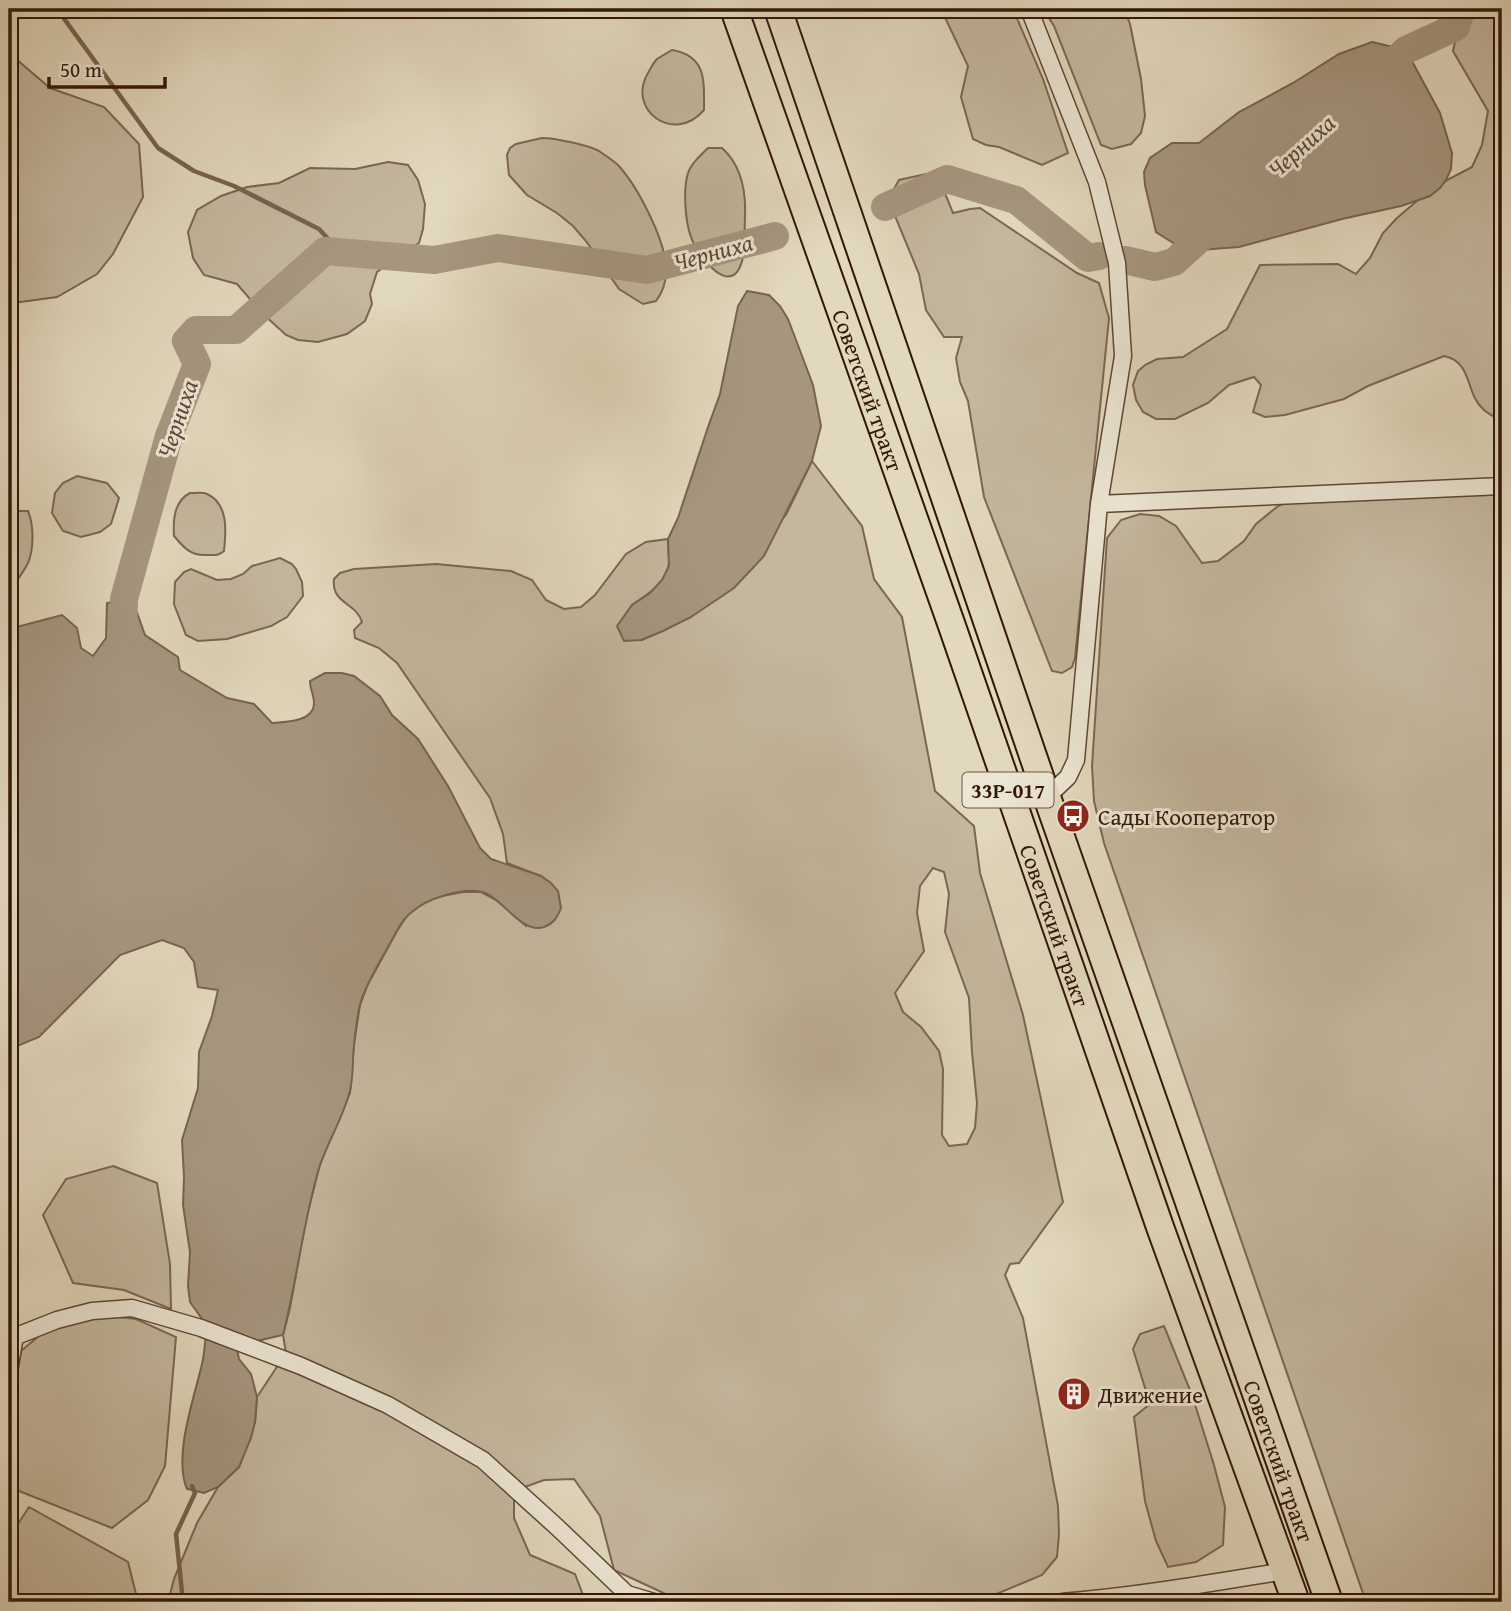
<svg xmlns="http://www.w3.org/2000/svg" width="1511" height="1611" font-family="'Gentium Book Plus',serif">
<rect width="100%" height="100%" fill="#e2d8bd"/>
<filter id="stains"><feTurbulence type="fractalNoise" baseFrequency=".00286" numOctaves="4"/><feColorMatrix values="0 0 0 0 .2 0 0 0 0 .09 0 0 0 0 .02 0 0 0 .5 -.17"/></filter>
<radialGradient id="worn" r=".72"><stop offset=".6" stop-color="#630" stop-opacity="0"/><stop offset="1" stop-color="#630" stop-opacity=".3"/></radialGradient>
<path fill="#c4b79e" stroke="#7b6654" stroke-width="2" fill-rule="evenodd" d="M 941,9 L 1013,9 L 1043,79 L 1068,153 L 1042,165 L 999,147 L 986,145 L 973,139 L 961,97 L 968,66 Z
M 1043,9 L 1124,9 L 1130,24 L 1141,79 L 1145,116 L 1141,133 L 1131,144 L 1112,149 L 1101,145 L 1054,26 Z
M 1462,9 L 1502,9 L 1502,421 C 1496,418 1488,414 1483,409 C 1465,393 1473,362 1444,356 L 1368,386 L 1344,399 L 1285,415 L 1265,417 L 1253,412 L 1261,385 L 1254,377 L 1229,385 L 1208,403 L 1175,419 L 1156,419 L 1143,412 L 1136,400 L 1133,385 L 1138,371 L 1145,365 L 1157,359 L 1183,357 L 1227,329 L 1260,265 L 1338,264 L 1356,274 L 1370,258 L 1383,233 L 1397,218 L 1432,188 L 1472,167 L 1482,145 L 1488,111 L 1453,51 Z
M 672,50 C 707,56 704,81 704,110 C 674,145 626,110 648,73 C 651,68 653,63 657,59 C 662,56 667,53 672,50 Z
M 9,53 L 50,88 L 104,107 L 139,144 L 143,197 L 113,254 L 97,274 L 57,297 L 13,303 L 9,303 Z
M 542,138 C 555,138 588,145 599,151 C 605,155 612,160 617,164 C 637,185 667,242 666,271 C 666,283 663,292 656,301 L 643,304 L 619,289 L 586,241 L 573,226 L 557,213 L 527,195 L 509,175 L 507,155 L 510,148 L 516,144 Z
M 708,148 L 722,148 C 741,165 746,192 745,216 C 744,233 747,254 739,269 C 725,294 695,250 691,237 C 685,221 683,189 688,173 C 691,163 701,155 708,148 Z
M 388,162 L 408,165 L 418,180 L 425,204 L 423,229 L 419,243 L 377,272 L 370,294 L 372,304 L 365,321 L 347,334 L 318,342 L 298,340 L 286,335 L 262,313 L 237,284 L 204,275 L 193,258 L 188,232 L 197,210 L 221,196 L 247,187 L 279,183 L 310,168 L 355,169 Z
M 926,174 C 943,181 946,197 953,213 L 970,209 L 980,208 L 1077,273 L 1099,283 L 1109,318 L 1075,658 L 1072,667 L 1062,673 L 1052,671 L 984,497 L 968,401 L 960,382 L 956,358 L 962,337 L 944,337 L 926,310 L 919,274 L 895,216 L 894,189 L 899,180 Z
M 812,461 L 862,526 L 874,579 L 902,617 L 935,791 L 974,826 L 980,873 L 1023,1015 L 1063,1202 L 1019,1263 L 1010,1264 L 1005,1275 L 1023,1318 L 1058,1506 L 1059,1534 L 1057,1557 L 1042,1575 L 977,1602 L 699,1602 L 672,1597 L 614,1570 L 600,1516 L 574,1479 L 544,1480 L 514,1491 L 514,1518 L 530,1555 L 575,1574 L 584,1598 L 584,1602 L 168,1602 L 174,1579 L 197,1523 L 218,1487 L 239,1467 L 255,1422 L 257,1397 L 286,1353 L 283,1335 L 290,1308 L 306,1219 L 320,1164 L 350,1093 L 354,1044 L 360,1005 L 368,984 L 397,931 L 408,914 L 422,903 L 437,897 L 463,892 L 481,892 L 500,902 L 526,926 L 541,876 L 507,863 L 503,834 L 490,798 L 397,663 L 379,648 L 355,638 L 354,630 L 362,622 C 356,602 331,604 334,579 L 340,573 L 354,569 L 436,564 L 511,571 L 532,580 L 546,600 L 564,609 L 581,607 L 595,595 L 626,554 L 646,542 L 668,539 C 668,547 669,555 669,563 C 667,583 647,595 632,605 L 642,640 L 691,617 L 786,515 ZM 933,868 L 944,872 L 949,894 L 945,932 L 969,998 L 972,1052 L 977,1103 L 975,1128 L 967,1144 L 949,1146 L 942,1135 L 943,1069 L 939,1051 L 921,1027 L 903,1012 L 895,993 L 924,951 L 917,913 L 920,886 Z
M 77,476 L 107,483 L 119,498 L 111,524 L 100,532 L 81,537 L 63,531 L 52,513 L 55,493 L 63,483 Z
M 1502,491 L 1502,1602 L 1366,1602 L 1104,843 L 1094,801 L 1092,766 L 1107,538 L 1121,520 L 1140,514 L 1159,516 L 1176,526 L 1202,563 L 1218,561 L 1244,541 L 1256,524 L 1278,506 L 1308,494 Z
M 190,493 C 195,493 203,492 207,494 C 229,504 226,532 224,551 C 218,556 215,555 207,555 C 191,556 184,548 174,536 C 173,520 174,501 190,493 Z
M 9,511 L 28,511 C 34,525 34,549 28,563 C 23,573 15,583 9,592 Z
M 280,558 L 292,564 L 296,569 L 302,582 L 303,596 L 287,617 L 271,626 L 227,639 L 198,641 L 186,635 L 174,604 L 175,582 L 184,572 L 191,569 L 217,580 L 231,579 L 243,574 L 252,566 Z
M 113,1166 L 157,1183 L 170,1264 L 171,1309 L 124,1290 L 73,1283 L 43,1215 L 66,1179 Z
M 92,1314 L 136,1319 L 176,1337 L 165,1466 L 148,1500 L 112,1528 L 9,1487 L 9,1427 L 21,1351 L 52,1325 Z
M 1164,1326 L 1192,1395 L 1214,1465 L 1225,1507 L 1223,1545 L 1196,1562 L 1168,1567 L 1156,1541 L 1145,1501 L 1134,1417 L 1150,1404 L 1133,1349 L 1140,1334 Z
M 29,1507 L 128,1562 L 138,1602 L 9,1602 L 9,1538 Z"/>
<path fill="#a69680" stroke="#786350" stroke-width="2" d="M 1372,42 L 1406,50 L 1440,113 L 1452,153 L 1451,169 L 1446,180 L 1440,188 L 1430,196 L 1401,206 L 1342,219 L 1239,247 L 1186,251 L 1156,232 L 1145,185 L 1144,172 L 1150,158 L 1172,143 L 1199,143 L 1239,112 L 1293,83 L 1339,54 Z
M 747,291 L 769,295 L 780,306 L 788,319 L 796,340 L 813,385 L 821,426 L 812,461 L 764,556 L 734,588 L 691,617 L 663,631 L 641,640 L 624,641 L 617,626 L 632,605 L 650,593 L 662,580 L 669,566 L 668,539 L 678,518 L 708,427 L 720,394 L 738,306 Z
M 124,599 L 135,607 L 145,635 L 178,657 L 180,670 L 227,698 L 254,704 L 272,723 C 285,722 314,722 314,703 C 314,695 310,689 310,681 L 325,673 L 342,673 L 354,676 L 380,696 L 392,715 L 418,739 L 448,786 L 480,848 L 491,859 L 541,876 L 551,883 L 558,891 L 561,908 C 557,918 554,923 544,927 C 522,935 503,898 482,892 C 462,887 426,899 412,912 C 401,920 395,935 388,947 C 378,965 366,984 360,1004 C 357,1018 355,1033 354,1046 C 352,1062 354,1079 349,1094 C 342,1120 327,1143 319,1168 C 303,1223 297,1280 283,1335 L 257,1341 L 237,1349 L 239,1359 L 251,1374 L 257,1397 L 255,1422 L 251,1438 L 239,1467 L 218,1487 L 204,1493 L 187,1489 C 173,1456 194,1399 202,1364 C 205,1352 205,1338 207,1326 L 190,1302 L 188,1286 L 190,1252 L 183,1205 L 184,1177 L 182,1140 L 198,1088 L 199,1052 L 212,1016 L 218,990 L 198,987 L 194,962 L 184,948 L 162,940 L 120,955 L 39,1037 L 17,1046 L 9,1054 L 9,629 L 62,615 L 77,628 L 81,648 L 93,656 L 106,638 L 107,603 Z"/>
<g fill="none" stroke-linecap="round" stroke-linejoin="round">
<path stroke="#786350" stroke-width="4.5" d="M 57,9 L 158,148 L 194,171 L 234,186 L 319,229 L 340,252
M 183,1602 L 176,1534 L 195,1493 L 192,1486"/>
<path stroke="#a69680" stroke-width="28" d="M 1379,75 L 1406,50 L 1456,27 L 1460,14 L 1448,9
M 885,207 L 947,179 L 1016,200 L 1088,258 L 1099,256
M 1125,260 L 1155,267 L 1174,262 L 1215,225
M 123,637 L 124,599 L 169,436 L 197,364 L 186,341 L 196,330 L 236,330 L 325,251 L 434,260 L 498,248 L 647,270 L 775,236"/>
<defs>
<path id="minor" d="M 1029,9 L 1097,182 L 1117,263 L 1123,356 L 1099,504 L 1076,760 L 1068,777 L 1047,797
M 1099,504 L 1502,486
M 9,1339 L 57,1320 L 92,1311 L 132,1308 L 201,1328 L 301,1366 L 388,1405 L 483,1460 L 558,1528 L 627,1594 L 654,1602
M 9,1370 L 15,1336
M 1062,1602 C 1137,1596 1211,1583 1285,1571"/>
<g id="trunk">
<path id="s1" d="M 734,9 L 952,626 L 1160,1227 L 1296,1602"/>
<path id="s2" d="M 778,9 L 1047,797 L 1329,1602"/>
</g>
</defs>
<use href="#minor" stroke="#5e4636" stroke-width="19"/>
<use href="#trunk" stroke="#321609" stroke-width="30"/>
<use href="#minor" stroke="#ece6d4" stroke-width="16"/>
<use href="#trunk" stroke="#e2d8bd" stroke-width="26"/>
</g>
<defs>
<symbol id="bus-disc" viewBox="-11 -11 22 22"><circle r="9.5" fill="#8f2418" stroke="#ece6d4"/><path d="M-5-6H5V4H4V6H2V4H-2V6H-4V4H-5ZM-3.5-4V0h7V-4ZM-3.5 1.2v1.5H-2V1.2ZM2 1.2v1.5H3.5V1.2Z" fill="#fff"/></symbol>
<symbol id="building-disc" viewBox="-11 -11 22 22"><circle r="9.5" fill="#8f2418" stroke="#ece6d4"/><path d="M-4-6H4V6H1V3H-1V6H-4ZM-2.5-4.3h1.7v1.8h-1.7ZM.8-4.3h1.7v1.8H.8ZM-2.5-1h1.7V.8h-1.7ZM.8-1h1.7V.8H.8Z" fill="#fff"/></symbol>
</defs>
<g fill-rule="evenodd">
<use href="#bus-disc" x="1054" y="797" width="38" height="38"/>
<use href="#building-disc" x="1055" y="1375" width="38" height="38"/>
</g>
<g text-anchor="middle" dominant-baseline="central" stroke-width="6" stroke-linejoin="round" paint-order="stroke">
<rect fill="#ece6d4" stroke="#6a5446" stroke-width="2" x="962.5" y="772.5" width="91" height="35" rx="5"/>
<g font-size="21" font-weight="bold" fill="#321609">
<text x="1008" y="790">33Р-017</text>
</g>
<g font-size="23" fill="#321609" stroke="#ece6d4">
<text stroke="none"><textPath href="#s1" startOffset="404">Советский тракт</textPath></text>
<text stroke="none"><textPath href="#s1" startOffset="971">Советский тракт</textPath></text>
<text stroke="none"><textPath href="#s2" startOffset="1536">Советский тракт</textPath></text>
</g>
<g font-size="23" fill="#321609" stroke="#ece6d4" text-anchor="start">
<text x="1098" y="816">Сады Кооператор</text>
<text x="1098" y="1394">Движение</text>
</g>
<g font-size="24" font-style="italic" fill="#604939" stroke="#ece6d4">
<text transform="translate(1301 146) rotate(-42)">Черниха</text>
<text transform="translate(713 252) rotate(-15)">Черниха</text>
<text transform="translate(177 419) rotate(-71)">Черниха</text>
</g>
</g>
<rect width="1511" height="1611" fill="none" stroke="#e2d8bd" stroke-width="35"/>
<rect x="10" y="10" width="1490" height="1590" fill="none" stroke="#321609" stroke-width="3.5"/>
<rect x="18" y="18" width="1476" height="1576" fill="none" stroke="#321609" stroke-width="2"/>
<path d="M49 77v10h116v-10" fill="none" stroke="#321609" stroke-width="3.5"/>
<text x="60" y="77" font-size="21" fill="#321609" stroke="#ece6d4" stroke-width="5" paint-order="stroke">50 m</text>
<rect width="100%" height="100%" filter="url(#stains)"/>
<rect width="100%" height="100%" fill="url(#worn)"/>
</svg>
